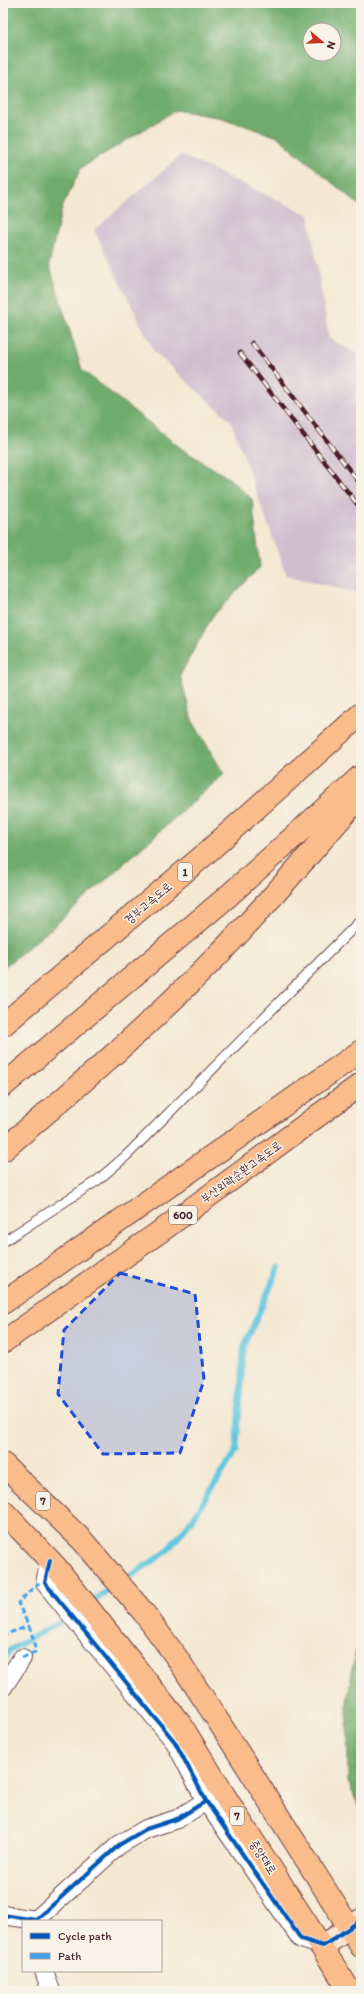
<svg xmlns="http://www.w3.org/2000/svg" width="364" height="1994" font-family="Itim,'Poor Story',sans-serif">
<rect width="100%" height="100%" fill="#f7f3e8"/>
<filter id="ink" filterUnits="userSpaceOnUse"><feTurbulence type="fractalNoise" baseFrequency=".025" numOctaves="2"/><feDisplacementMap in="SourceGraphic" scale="8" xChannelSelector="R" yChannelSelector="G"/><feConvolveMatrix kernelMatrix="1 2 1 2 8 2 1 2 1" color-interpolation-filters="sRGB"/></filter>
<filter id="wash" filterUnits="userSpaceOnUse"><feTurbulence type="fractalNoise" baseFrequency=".012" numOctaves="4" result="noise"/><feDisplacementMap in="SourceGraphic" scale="16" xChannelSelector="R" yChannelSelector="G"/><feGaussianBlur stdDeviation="0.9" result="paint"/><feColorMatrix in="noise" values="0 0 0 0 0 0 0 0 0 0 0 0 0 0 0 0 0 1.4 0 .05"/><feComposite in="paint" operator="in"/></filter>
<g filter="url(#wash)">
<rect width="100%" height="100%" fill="#f4e8d2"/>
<path fill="#cfbdce" d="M 181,155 L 309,215 L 329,338 L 361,356 L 361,594 L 286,575 L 231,421 L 155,353 L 94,230 Z"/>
<path fill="#6eab6c" stroke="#5c654c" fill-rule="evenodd" d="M 3,3 L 361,3 L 361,207 L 278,137 L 222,118 L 176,110 L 81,168 L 62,208 L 49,264 L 82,370 L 182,449 L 230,479 L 252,499 L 260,567 L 212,617 L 180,675 L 192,720 L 224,774 L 53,927 L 3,968 ZM 310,30 L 334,30 L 334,54 L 310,54 Z
M 361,1617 L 361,1812 L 348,1782 L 347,1702 Z"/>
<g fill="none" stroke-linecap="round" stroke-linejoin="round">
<path stroke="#61c6df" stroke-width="6" d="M 123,1581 L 166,1552 L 192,1520 L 236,1451 L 244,1347 L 279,1267
M 89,1603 L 115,1586
M 3,1660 L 10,1650 L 70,1616"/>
</g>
</g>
<g filter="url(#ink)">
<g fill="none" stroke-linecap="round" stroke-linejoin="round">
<defs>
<path id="lane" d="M 3,1242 L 98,1180 L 127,1155 L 361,920"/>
<path id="street" d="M 50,1560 L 45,1583 L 175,1742 L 206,1801 L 301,1939 L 323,1946
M 3,1687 L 22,1658
M 3,1915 L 36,1920 L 119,1845 L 146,1829 L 177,1819 L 206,1801
M 44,1971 L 51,1991"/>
<path id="secondary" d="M 323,1946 L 361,1920"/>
<path id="primary" d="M 3,1464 L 82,1540 L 144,1613 L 177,1658 L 217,1719 L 361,1946
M 3,1511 L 56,1567 L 181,1725 L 237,1816 L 350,1991"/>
<path id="highway" d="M 3,1025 L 203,856 L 361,714
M 3,1086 L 227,897 L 361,776
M 3,1150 C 69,1094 136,1037 197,976 C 255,919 308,856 361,795
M 3,1303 L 361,1051
M 3,1342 L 168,1226 L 361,1084"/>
</defs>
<use href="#lane" stroke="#643d44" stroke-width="11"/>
<use href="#street" stroke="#643d44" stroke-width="20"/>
<use href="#secondary" stroke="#643d44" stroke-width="24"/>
<use href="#primary" stroke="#643d44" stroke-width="24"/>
<use href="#highway" stroke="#643d44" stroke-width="24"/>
<use href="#lane" stroke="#fff" stroke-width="9"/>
<use href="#street" stroke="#fff" stroke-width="18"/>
<use href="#secondary" stroke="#fde4d1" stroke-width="22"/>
<use href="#primary" stroke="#fabc8b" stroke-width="22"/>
<use href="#highway" stroke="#fabc8b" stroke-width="22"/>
<defs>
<path id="rail" d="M 252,343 L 361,485
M 240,353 L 361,509"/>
</defs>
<use href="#rail" stroke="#4a1f2b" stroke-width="4.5"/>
<use href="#rail" stroke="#f7f3e8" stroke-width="3" stroke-dasharray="9" stroke-linecap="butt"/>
<path stroke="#40a2eb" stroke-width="3" stroke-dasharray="6 3" stroke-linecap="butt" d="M 3,1638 L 6,1634 L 29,1626
M 22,1658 L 35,1652 C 35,1635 25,1619 18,1603 L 37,1584 L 45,1583"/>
<defs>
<path id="cycleway" d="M 50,1560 L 45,1583 L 175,1742 L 206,1801 L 301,1939 L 323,1946 L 361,1920
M 3,1915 L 36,1920 L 119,1845 L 146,1829 L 177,1819 L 206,1801"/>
</defs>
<use href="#cycleway" stroke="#f7f3e8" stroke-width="6"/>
<use href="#cycleway" stroke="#0057b8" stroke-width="4"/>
</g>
</g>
<path fill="#1d4ed8" fill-opacity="0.2" stroke="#1d4ed8" stroke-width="3" stroke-dasharray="8 5" stroke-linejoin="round" d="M 120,1273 L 195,1294 L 204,1380 L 180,1453 L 103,1454 L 58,1394 L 64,1330 Z"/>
<g text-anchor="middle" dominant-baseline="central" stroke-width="3" stroke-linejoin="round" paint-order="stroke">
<g fill="#f7f3e8" stroke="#7e5f64" stroke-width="1">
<rect x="178" y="863" width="14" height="18" rx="3"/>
<rect x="169" y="1206" width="28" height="18" rx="3"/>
<rect x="36" y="1492" width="14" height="18" rx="3"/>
<rect x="230" y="1807" width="14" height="18" rx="3"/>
</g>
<g font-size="11" font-weight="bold" fill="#4a1f2b">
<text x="185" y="872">1</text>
<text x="183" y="1215">600</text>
<text x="43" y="1501">7</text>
<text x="237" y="1816">7</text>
</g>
<g font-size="12" fill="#4a1f2b" stroke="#f7f3e8">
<text transform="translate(148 903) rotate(-40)">경부고속도로</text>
<text transform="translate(241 1172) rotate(-36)">부산외곽순환고속도로</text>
<text transform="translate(263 1857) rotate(57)">중앙대로</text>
</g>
</g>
<rect width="364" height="1994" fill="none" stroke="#f7f3e8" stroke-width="16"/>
<rect x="22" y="1920" width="140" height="52" fill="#f7f3e8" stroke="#b29e9c"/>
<rect x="30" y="1933" width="20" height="6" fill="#0057b8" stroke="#b29e9c"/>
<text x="58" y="1940" font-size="12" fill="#4a1f2b">Cycle path</text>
<rect x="30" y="1953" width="20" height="6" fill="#40a2eb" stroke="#b29e9c"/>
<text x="58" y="1960" font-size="12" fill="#4a1f2b">Path</text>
<g transform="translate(322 42) rotate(109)"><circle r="19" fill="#f7f3e8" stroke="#b29e9c"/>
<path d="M0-3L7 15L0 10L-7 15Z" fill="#c8321e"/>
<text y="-6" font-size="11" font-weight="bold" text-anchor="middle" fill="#4a1f2b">N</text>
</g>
</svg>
